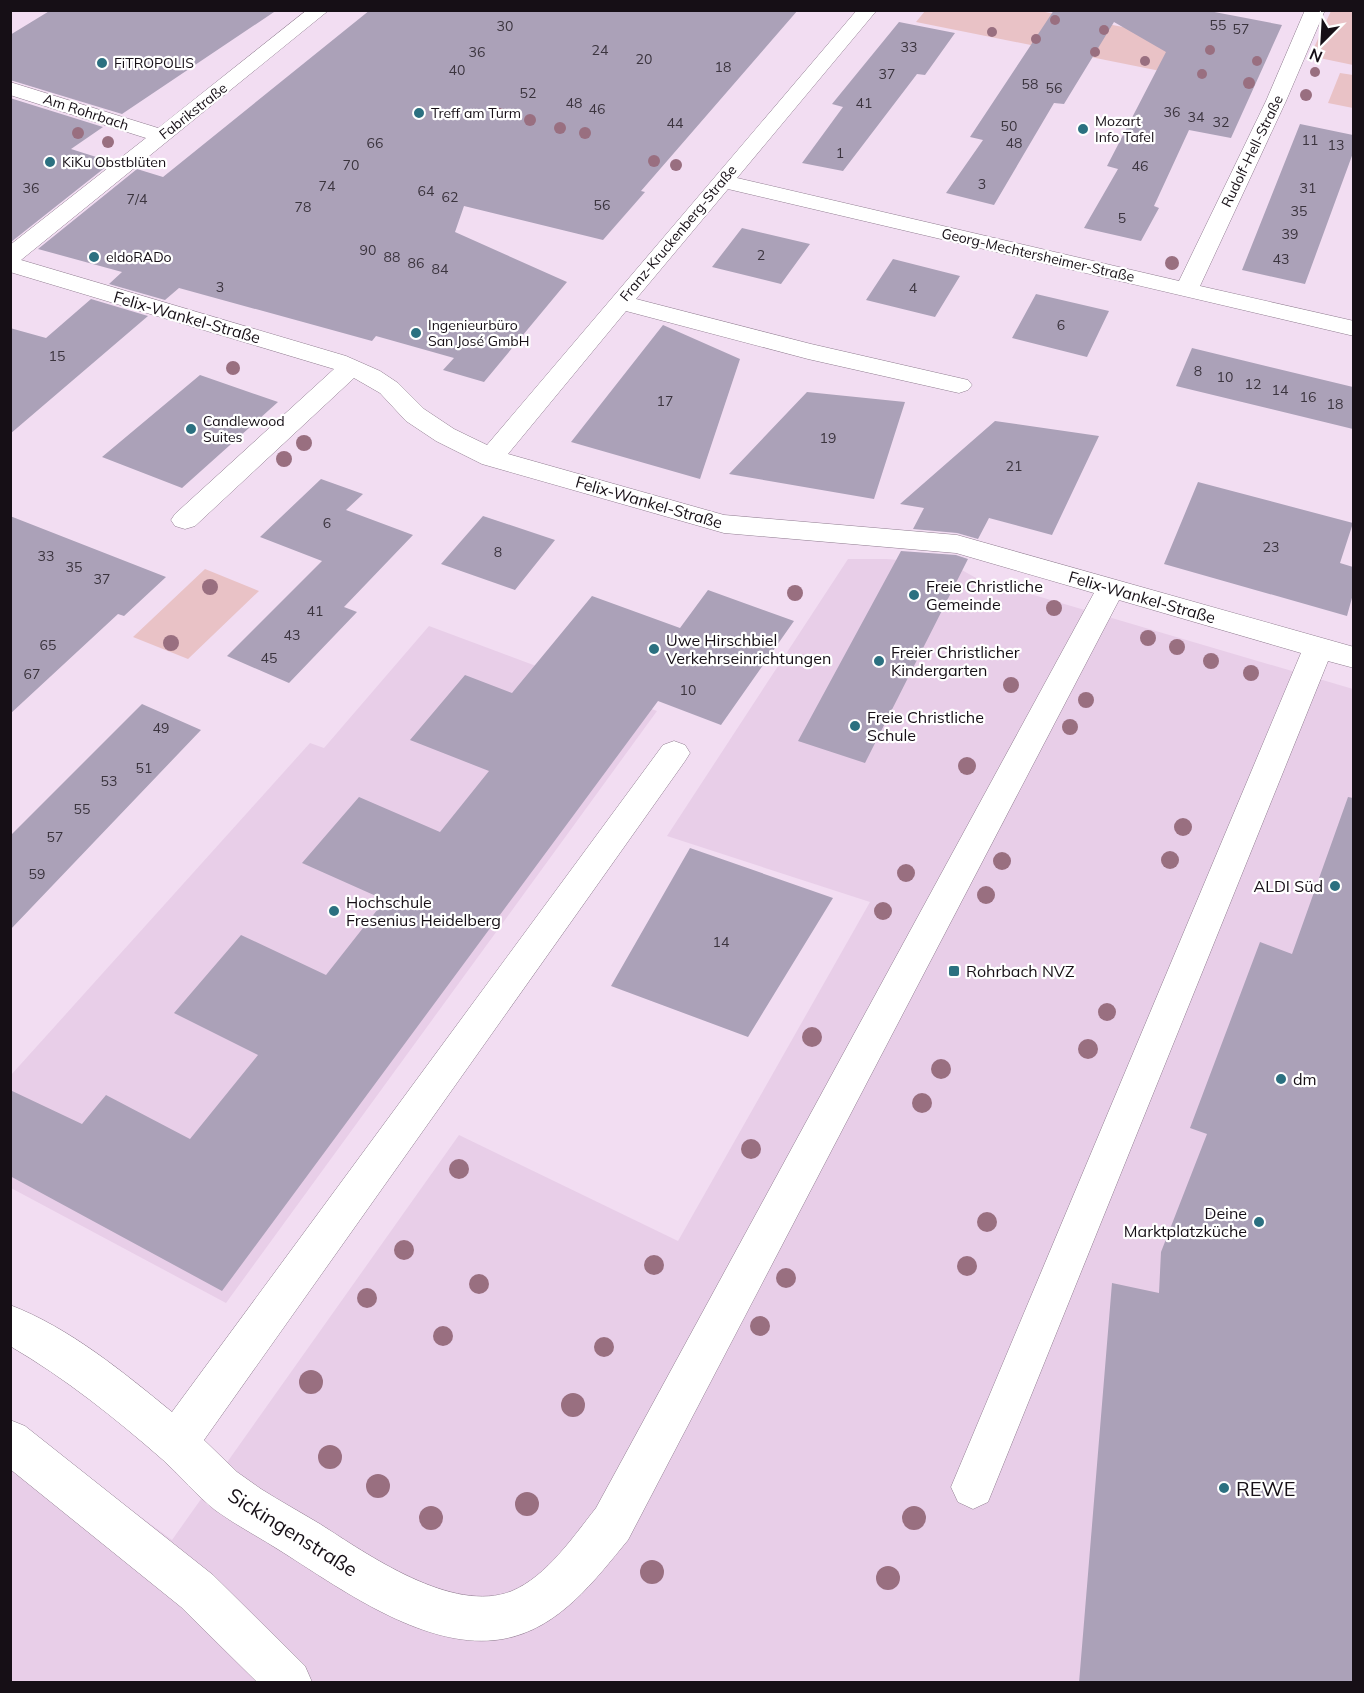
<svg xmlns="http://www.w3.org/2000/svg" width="1364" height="1693" font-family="Mulish,sans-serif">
<rect width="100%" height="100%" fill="#f2ddf2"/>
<path fill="#e8cee8" d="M 848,559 L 887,559 L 953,565 L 976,578 L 1353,689 L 1353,1682 L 11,1682 L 10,1420 L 172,1540 L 459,1135 L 678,1241 L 870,902 L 667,836 Z
M 429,626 L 657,711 L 226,1303 L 11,1188 L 11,1075 L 310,743 L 324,748 Z"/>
<path fill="#e9c2c6" d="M 925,11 L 1040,11 L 1237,49 L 1220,83 L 916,22 Z
M 1331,11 L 1353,11 L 1353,65 L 1310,56 Z
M 1340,73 L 1353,75 L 1353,108 L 1328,103 Z
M 205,569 L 259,591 L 188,659 L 133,637 Z"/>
<path fill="#aba1b8" d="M 51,10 L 277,10 L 122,114 L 10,80 L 10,35 Z
M 370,10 L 798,10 L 641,191 L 645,192 L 603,240 L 464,206 L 455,232 L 567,282 L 484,382 L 443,370 L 454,358 L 376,336 L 372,341 L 179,288 L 165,300 L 109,284 L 122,272 L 38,249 L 137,169 L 163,177 Z
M 1054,10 L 1204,10 L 1282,25 L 1231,138 L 1189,130 L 1154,206 L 1159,208 L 1141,241 L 1084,228 L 1118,169 L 1107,166 L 1166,52 L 1114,22 L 1064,104 L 1054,103 L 994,205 L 946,193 L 983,140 L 970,137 Z
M 899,22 L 955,33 L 925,75 L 917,74 L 843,171 L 802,163 L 843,107 L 832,104 Z
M 10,98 L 103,127 L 71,149 L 112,162 L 11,242 Z
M 1300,124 L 1353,135 L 1353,153 L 1305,284 L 1242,270 Z
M 742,228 L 810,244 L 781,284 L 712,267 Z
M 893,259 L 960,276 L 935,317 L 866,300 Z
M 1036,294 L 1109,311 L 1087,357 L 1012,338 Z
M 91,299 L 148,316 L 10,434 L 10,328 L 46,338 Z
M 663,325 L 740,359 L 700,479 L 571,442 Z
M 1192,348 L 1353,387 L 1353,429 L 1176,386 Z
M 200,375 L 278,402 L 182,488 L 102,457 Z
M 807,392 L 905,402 L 874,499 L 729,474 Z
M 995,421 L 1099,436 L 1052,535 L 989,518 L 978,539 L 957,533 L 913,529 L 924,508 L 900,504 Z
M 321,479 L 363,494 L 346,510 L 413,535 L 344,607 L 357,612 L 289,683 L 227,656 L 322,561 L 260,537 Z
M 1198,482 L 1353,523 L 1340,563 L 1353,567 L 1353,594 L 1347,616 L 1164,564 Z
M 10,516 L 166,577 L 124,616 L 118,614 L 10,714 Z
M 483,516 L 555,540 L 515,590 L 441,564 Z
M 901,551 L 956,555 L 968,559 L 865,763 L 798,741 Z
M 708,590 L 794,621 L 721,725 L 658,701 L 222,1291 L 10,1176 L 10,1090 L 82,1124 L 106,1095 L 190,1139 L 258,1055 L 174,1013 L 241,935 L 326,975 L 385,900 L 302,863 L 359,797 L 440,832 L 489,771 L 410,740 L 465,675 L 512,693 L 592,596 L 680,628 Z
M 142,704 L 201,730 L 10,930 L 10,836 Z
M 1348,797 L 1353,798 L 1353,1683 L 1079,1683 L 1112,1283 L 1159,1293 L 1161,1252 L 1207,1134 L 1190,1128 L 1260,942 L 1292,954 Z
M 690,848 L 833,898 L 748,1037 L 611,986 Z"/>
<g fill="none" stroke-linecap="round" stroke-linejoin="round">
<defs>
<path id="minor" d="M 307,10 L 329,10 L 21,260 L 346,356 L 380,371 L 398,383 L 424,409 L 454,429 L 487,445 L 857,10 L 877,10 L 737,178 L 1179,281 L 1266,101 L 1305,10 L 1325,10 L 1286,101 L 1200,286 L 1354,321 L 1354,336 L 728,189 L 636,299 L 811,344 L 968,380 L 972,385 L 968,390 L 959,393 L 808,359 L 626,311 L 508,454 L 724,515 L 957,535 L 1354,647 L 1354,668 L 1328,661 L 988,1502 L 973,1509 L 958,1502 L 951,1487 L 1301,653 L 1119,600 L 628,1540 C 594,1581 559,1629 503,1639 C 428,1652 344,1591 284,1553 C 261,1538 237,1526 215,1510 C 196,1495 181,1476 163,1460 C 115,1418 65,1378 10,1346 L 10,1305 C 70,1328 123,1372 172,1412 L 663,745 L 674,741 L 685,745 L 690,753 L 685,761 L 204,1440 L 237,1472 L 261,1489 C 280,1501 300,1512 320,1524 C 367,1554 453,1615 512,1591 C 547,1576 573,1537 596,1508 L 1094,593 L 956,553 L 724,533 L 482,464 L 436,441 L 406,421 L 380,393 L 354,378 L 195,526 L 185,529 L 175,526 L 171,520 L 175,514 L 334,369 L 10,272 L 10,245 L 146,138 L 10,95 L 10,82 L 158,128 Z
M 10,1420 L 25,1426 L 213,1575 L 305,1666 L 312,1682 L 257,1682 L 181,1607 L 10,1469 Z"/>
</defs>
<use href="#minor" stroke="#907d90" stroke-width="1"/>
<use href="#minor" fill="#fff" fill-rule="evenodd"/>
</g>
<g fill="#996f80">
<circle cx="1055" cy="20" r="5"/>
<circle cx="1104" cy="30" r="5"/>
<circle cx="992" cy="32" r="5"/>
<circle cx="1036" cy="39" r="5"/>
<circle cx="1210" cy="50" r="5"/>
<circle cx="1095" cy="52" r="5"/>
<circle cx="1145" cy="61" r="5"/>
<circle cx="1257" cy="61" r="5"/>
<circle cx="1315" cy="72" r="5"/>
<circle cx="1202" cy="74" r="5"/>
<circle cx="1249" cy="83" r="6"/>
<circle cx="1306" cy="95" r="6"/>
<circle cx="500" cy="114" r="6"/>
<circle cx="530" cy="120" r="6"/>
<circle cx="560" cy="128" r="6"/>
<circle cx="78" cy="133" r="6"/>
<circle cx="585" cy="133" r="6"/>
<circle cx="108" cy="142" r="6"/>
<circle cx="654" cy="161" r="6"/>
<circle cx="676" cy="165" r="6"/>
<circle cx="1172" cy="263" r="7"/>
<circle cx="233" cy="368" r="7"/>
<circle cx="304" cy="443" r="8"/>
<circle cx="284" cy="459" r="8"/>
<circle cx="210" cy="587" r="8"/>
<circle cx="795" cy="593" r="8"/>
<circle cx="1054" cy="608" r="8"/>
<circle cx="1148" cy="638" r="8"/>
<circle cx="171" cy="643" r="8"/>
<circle cx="1177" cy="647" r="8"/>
<circle cx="1211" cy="661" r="8"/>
<circle cx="1251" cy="673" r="8"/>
<circle cx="1011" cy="685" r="8"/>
<circle cx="1086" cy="700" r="8"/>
<circle cx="1070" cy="727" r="8"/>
<circle cx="967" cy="766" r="9"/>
<circle cx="1183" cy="827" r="9"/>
<circle cx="1170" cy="860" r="9"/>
<circle cx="1002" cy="861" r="9"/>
<circle cx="906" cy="873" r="9"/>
<circle cx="986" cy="895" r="9"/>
<circle cx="883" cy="911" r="9"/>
<circle cx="1107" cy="1012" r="9"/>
<circle cx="812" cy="1037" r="10"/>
<circle cx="1088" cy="1049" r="10"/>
<circle cx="941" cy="1069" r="10"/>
<circle cx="922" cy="1103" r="10"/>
<circle cx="751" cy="1149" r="10"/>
<circle cx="459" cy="1169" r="10"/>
<circle cx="987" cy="1222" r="10"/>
<circle cx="404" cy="1250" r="10"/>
<circle cx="654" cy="1265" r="10"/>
<circle cx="967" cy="1266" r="10"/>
<circle cx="786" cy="1278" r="10"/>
<circle cx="479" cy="1284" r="10"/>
<circle cx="367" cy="1298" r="10"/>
<circle cx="760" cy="1326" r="10"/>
<circle cx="443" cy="1336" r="10"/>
<circle cx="604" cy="1347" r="10"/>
<circle cx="311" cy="1382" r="12"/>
<circle cx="573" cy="1405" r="12"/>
<circle cx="330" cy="1457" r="12"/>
<circle cx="378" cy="1486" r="12"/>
<circle cx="527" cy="1504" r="12"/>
<circle cx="431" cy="1518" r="12"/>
<circle cx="914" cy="1518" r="12"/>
<circle cx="652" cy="1572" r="12"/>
<circle cx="888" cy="1578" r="12"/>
</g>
<g fill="#2b7080" stroke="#fff" stroke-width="2">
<circle cx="102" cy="63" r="6"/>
<circle cx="419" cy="113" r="6"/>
<circle cx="1083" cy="129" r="6"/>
<circle cx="50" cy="162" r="6"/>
<circle cx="94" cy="257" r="6"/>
<circle cx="416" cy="333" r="6"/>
<circle cx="191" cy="429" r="6"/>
<circle cx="914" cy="595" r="6"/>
<circle cx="654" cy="649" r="6"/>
<circle cx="879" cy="661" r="6"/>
<circle cx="855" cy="726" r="6"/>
<circle cx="1335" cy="886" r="6"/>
<circle cx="334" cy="911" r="6"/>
<rect x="948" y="965" width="12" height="12" rx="3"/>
<circle cx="1281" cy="1079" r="6"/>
<circle cx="1259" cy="1222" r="6"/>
<circle cx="1224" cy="1488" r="6"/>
</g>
<g text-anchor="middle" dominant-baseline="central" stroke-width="4.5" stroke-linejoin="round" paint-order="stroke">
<g font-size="14" fill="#3b343e">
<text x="1218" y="25">55</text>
<text x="505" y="26">30</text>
<text x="1241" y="29">57</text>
<text x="909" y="47">33</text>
<text x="600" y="50">24</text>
<text x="477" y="52">36</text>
<text x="644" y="59">20</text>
<text x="723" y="67">18</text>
<text x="457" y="70">40</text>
<text x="887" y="74">37</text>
<text x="1030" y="84">58</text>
<text x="1054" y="88">56</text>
<text x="528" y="93">52</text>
<text x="574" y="103">48</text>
<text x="864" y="103">41</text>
<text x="597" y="109">46</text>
<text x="1172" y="112">36</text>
<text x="1196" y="117">34</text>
<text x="1221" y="122">32</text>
<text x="675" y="123">44</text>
<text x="1009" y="126">50</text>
<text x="1310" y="140">11</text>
<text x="375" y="143">66</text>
<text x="1014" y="143">48</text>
<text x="1336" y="145">13</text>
<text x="840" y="153">1</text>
<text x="351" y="165">70</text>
<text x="1140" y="166">46</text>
<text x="982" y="184">3</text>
<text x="327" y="186">74</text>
<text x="31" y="188">36</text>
<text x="1308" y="188">31</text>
<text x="426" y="191">64</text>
<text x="450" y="197">62</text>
<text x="137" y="199">7/4</text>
<text x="602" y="205">56</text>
<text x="303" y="207">78</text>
<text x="1299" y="211">35</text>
<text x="1122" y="218">5</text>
<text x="1290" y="234">39</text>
<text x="368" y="250">90</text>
<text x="761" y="255">2</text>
<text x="392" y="257">88</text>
<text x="1281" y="259">43</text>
<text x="416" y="263">86</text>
<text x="440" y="269">84</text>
<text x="220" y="287">3</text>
<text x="913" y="288">4</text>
<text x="1061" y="325">6</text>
<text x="57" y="356">15</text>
<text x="1198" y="371">8</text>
<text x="1225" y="377">10</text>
<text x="1253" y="384">12</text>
<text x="1280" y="390">14</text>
<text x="1308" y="397">16</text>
<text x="665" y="401">17</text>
<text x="1335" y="404">18</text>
<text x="828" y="438">19</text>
<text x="1014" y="466">21</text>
<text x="327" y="523">6</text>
<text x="1271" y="547">23</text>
<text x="498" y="552">8</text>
<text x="46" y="556">33</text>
<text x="74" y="567">35</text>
<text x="102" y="579">37</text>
<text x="315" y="611">41</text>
<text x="292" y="635">43</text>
<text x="48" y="645">65</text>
<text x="269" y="658">45</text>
<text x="32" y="674">67</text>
<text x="688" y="690">10</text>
<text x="161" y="728">49</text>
<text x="144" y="768">51</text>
<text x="109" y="781">53</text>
<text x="82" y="809">55</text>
<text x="55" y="837">57</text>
<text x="37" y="874">59</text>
<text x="721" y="942">14</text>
</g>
<g font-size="14" fill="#160f16" stroke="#fff" text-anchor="start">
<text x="114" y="63">FiTROPOLIS</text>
<text x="431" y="113">Treff am Turm</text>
<text x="1095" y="121">Mozart<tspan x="1095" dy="16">Info Tafel</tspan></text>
<text x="62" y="162">KiKu Obstblüten</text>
<text x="106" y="257">eldoRADo</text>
<text x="428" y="325">Ingenieurbüro<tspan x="428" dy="16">San José GmbH</tspan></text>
<text x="203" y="421">Candlewood<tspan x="203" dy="16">Suites</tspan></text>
</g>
<g font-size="14" fill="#160f16" stroke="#fff">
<text transform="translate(193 111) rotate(-38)">Fabrikstraße</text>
<text transform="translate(86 112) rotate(18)">Am Rohrbach</text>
<text transform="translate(1252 151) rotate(-64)">Rudolf-Hell-Straße</text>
<text transform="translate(678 233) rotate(-50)">Franz-Kruckenberg-Straße</text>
<text transform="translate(1038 255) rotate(13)">Georg-Mechtersheimer-Straße</text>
</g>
<g font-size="16" fill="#160f16" stroke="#fff">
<text transform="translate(187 317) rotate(16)">Felix-Wankel-Straße</text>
<text transform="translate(649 502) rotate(16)">Felix-Wankel-Straße</text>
<text transform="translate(1142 597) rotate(16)">Felix-Wankel-Straße</text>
</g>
<g font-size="16" fill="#160f16" stroke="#fff" text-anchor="start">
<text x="926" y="586">Freie Christliche<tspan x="926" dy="18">Gemeinde</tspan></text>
<text x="666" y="640">Uwe Hirschbiel<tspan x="666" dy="18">Verkehrseinrichtungen</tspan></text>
<text x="891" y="652">Freier Christlicher<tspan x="891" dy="18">Kindergarten</tspan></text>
<text x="867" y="717">Freie Christliche<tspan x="867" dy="18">Schule</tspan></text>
<text x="1323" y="886" text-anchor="end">ALDI Süd</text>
<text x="346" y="902">Hochschule<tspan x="346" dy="18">Fresenius Heidelberg</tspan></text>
<text x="966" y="971">Rohrbach NVZ</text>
<text x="1293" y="1079">dm</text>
<text x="1247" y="1213" text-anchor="end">Deine<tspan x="1247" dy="18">Marktplatzküche</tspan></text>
</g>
<g font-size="20" fill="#160f16" stroke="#fff" text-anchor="start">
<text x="1236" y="1488">REWE</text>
</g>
<g font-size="20" fill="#160f16" stroke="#fff">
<text transform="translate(293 1532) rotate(32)">Sickingenstraße</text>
</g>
</g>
<rect width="1364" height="1693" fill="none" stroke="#160f16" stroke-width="24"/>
<g transform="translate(1322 42) rotate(204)" stroke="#ffffff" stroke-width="4.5" paint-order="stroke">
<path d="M0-4.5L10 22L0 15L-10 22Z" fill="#160f16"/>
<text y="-9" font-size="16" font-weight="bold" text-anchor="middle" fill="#160f16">N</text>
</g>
</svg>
